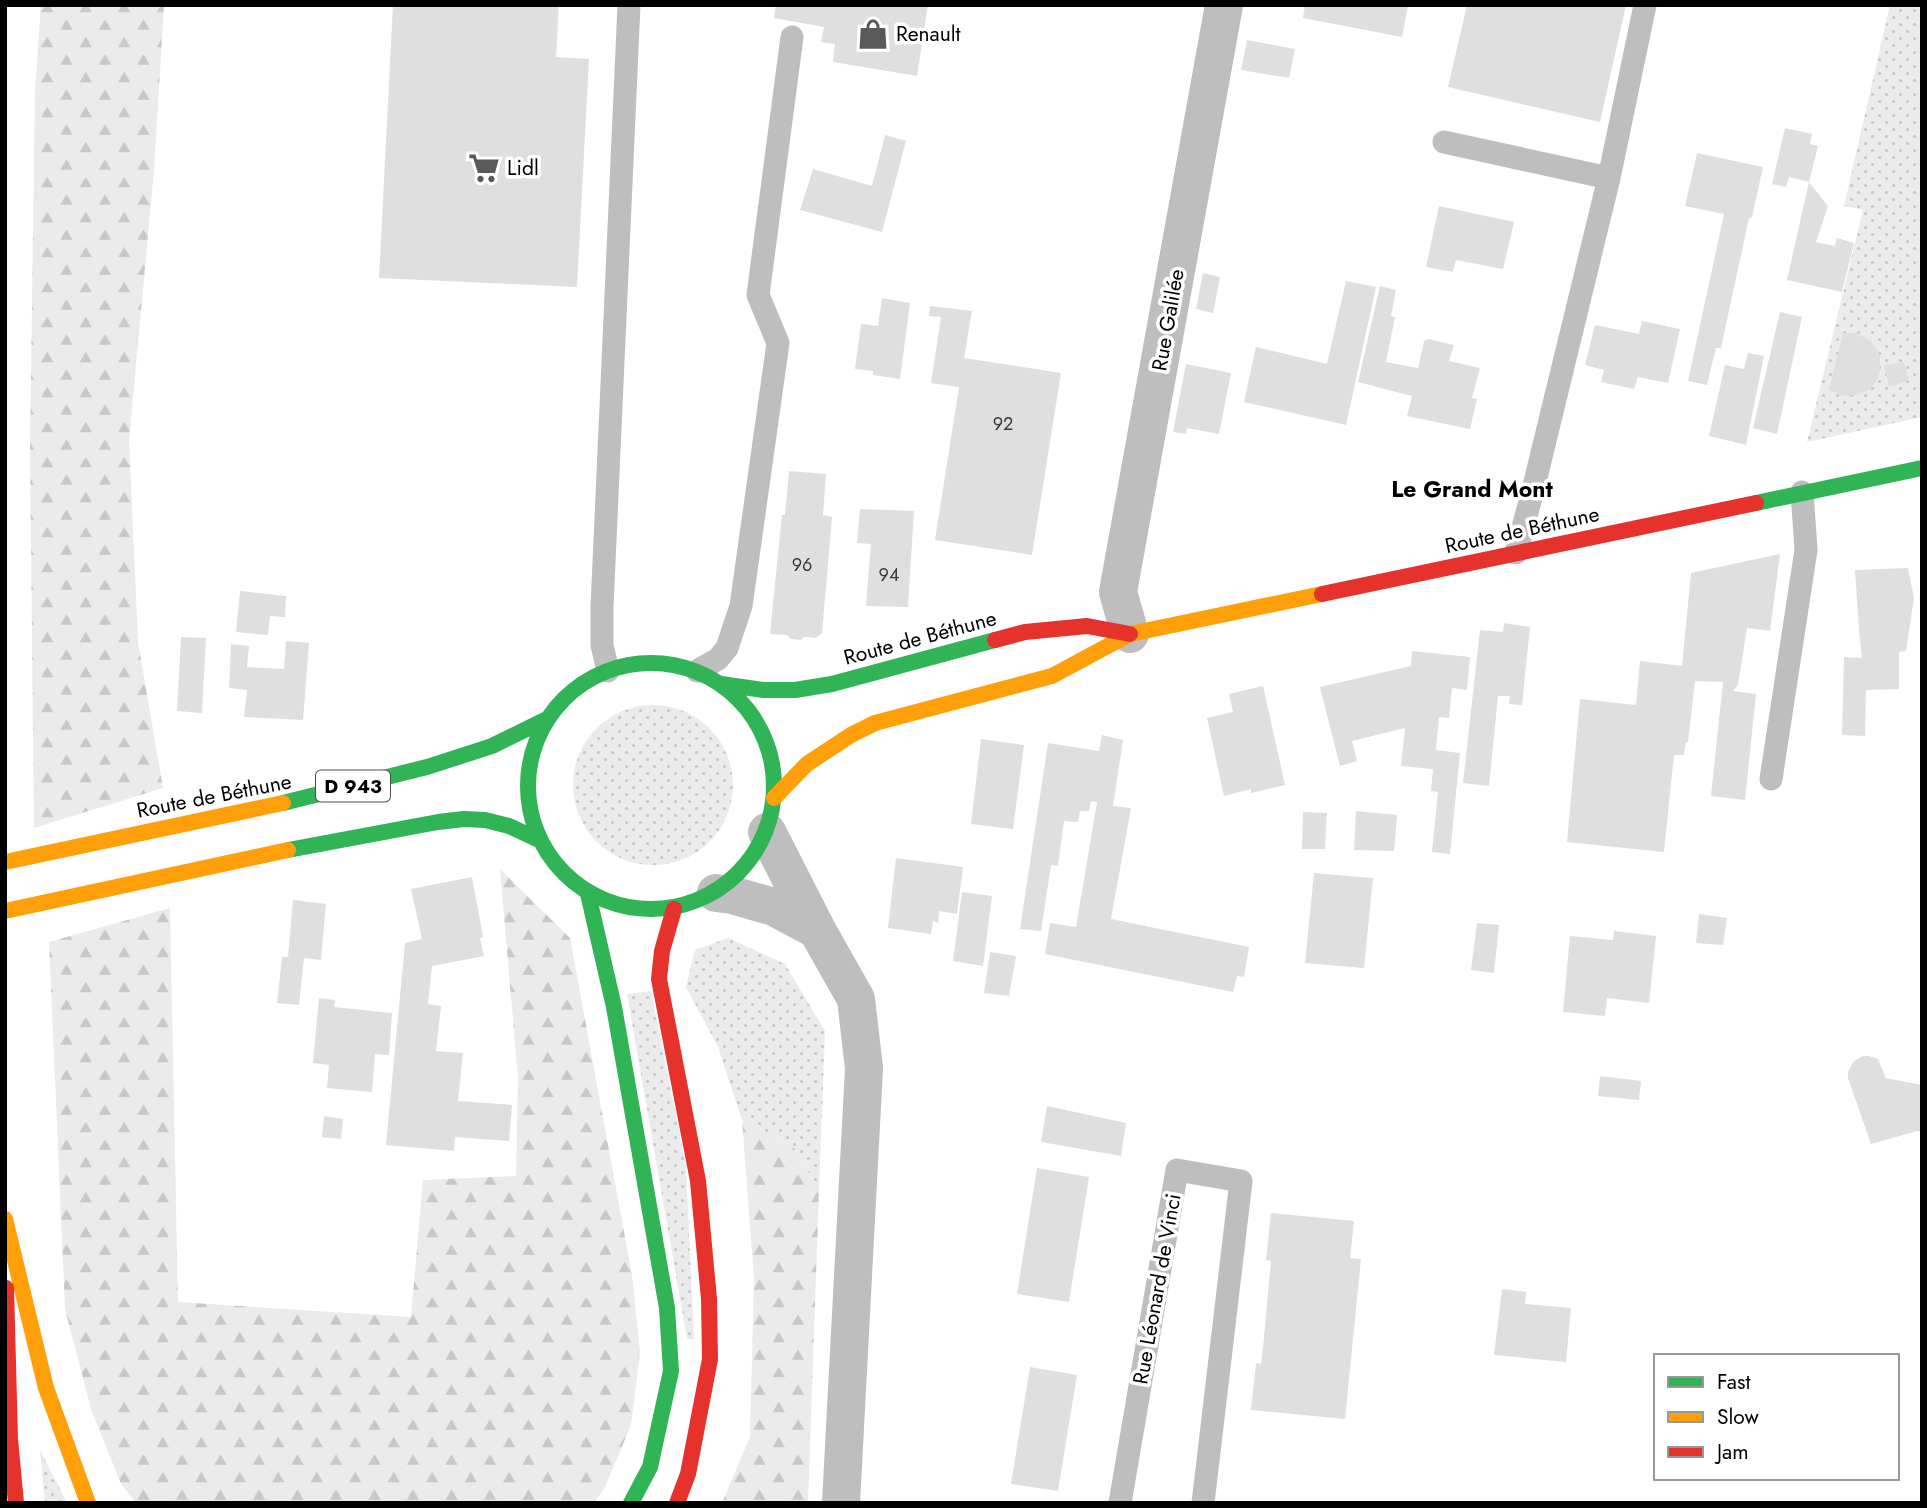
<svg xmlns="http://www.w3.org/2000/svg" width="1927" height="1508" font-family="Jost,sans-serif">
<defs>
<pattern id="grass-dots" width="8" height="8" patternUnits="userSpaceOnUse" patternTransform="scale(1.75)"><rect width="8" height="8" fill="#ebebeb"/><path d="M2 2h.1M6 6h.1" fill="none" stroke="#c8c8c8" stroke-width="1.8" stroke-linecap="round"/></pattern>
<pattern id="forest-firs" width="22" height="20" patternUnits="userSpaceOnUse" patternTransform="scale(1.75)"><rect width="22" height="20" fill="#ebebeb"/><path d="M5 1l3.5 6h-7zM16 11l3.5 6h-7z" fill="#c8c8c8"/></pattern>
</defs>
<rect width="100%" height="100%" fill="#fff"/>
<path fill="url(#grass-dots)" d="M 1890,5 L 1922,5 L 1922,417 L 1807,442 L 1863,210 L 1844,206 Z
M573 785a80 80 0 1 1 160 0a80 80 0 1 1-160 0Z
M 728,938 L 785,964 L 825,1031 L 819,1190 L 793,1146 L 742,1120 L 718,1047 L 686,987 L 695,950 Z
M 651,991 L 686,1167 L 694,1339 L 687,1339 L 627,994 Z
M 40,1450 L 67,1503 L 45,1503 Z"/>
<path fill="url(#forest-firs)" d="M 41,5 L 164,5 L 154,171 L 129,440 L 138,642 L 163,788 L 34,828 L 30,447 L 35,90 Z
M 500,869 L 570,938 L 632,1275 L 640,1352 L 631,1425 L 605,1487 L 594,1503 L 136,1503 L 121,1484 L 91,1409 L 65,1309 L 49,942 L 170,908 L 178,1302 L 411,1317 L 423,1180 L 516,1176 L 518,1078 Z
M 742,1120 L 793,1146 L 819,1190 L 808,1503 L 722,1503 L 750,1437 L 754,1279 Z"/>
<path fill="#dfdfdf" d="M 393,5 L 559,5 L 556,57 L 589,59 L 577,287 L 379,278 Z
M 776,5 L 928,5 L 917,76 L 833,62 L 835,44 L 821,42 L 824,27 L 774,18 Z
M 1305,5 L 1408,5 L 1402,37 L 1303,18 Z
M 1467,5 L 1626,5 L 1600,122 L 1448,87 Z
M 1247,40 L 1295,49 L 1289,78 L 1241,70 Z
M 1785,128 L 1812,134 L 1810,144 L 1818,146 L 1809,182 L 1789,177 L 1786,187 L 1772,184 Z
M 885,135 L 906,141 L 882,232 L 800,210 L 813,169 L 872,186 Z
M 1697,153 L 1763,167 L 1752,217 L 1749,218 L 1721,348 L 1716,348 L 1707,385 L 1688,381 L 1724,214 L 1685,206 Z
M 1809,182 L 1828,206 L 1816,242 L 1835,246 L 1837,238 L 1854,243 L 1842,292 L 1787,280 Z
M 1439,206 L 1514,222 L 1503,269 L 1456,260 L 1453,272 L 1426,267 Z
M 1203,273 L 1220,277 L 1213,313 L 1196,309 Z
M 1346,281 L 1376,287 L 1346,425 L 1244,402 L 1256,347 L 1327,364 Z
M 1380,286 L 1396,290 L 1391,316 L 1395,317 L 1386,362 L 1418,368 L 1424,341 L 1428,339 L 1454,345 L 1449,361 L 1480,368 L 1472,398 L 1477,399 L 1470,429 L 1407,416 L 1412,396 L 1358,382 Z
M 882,298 L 910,303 L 900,379 L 873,375 L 873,371 L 855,369 L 861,324 L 878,326 Z
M 930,306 L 972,311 L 964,358 L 1061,373 L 1032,555 L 935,540 L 959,387 L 931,383 L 941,317 L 929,316 Z
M 1780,312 L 1802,317 L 1777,434 L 1753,428 Z
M 1642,321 L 1680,329 L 1668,383 L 1638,377 L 1634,389 L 1601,382 L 1604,370 L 1585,365 L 1595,325 L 1639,334 Z
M 1843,333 L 1856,333 L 1869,340 L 1878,350 L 1880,357 L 1880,371 L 1878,378 L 1870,389 L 1858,395 L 1844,396 L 1829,390 Z
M 1748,353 L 1764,356 L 1746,445 L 1709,436 L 1725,365 L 1744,369 Z
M 1904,362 L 1909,381 L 1889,386 L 1884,365 Z
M 1186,364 L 1231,373 L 1219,434 L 1187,428 L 1186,434 L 1173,432 Z
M 789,471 L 826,474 L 823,515 L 832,517 L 822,633 L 816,638 L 804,637 L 801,640 L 791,639 L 787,635 L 770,634 L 782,515 L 785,515 Z
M 860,509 L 914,511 L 908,607 L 866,606 L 871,544 L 857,543 Z
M 1780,554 L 1770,631 L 1747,628 L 1738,685 L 1733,691 L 1756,694 L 1745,800 L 1711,796 L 1723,682 L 1695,681 L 1688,742 L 1686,742 L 1684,755 L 1674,755 L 1664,852 L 1567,842 L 1580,699 L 1636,705 L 1640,661 L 1682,666 L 1691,573 Z
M 1908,568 L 1914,598 L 1906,651 L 1899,652 L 1899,689 L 1866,690 L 1865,736 L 1842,735 L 1844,657 L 1862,658 L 1859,630 L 1855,570 Z
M 240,591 L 286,596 L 285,617 L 270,616 L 268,635 L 236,632 Z
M 1504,623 L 1530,627 L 1522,705 L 1509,704 L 1510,696 L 1498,696 L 1489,786 L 1463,783 L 1480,630 L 1503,632 Z
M 181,637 L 206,638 L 202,713 L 177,711 Z
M 286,641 L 309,643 L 303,720 L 244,717 L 247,690 L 229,688 L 231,644 L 249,646 L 247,667 L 284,669 Z
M 1412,651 L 1470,657 L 1467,690 L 1452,688 L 1449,718 L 1439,717 L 1436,750 L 1460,753 L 1450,854 L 1432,852 L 1438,792 L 1431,791 L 1433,769 L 1401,766 L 1405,728 L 1352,741 L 1357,761 L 1340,766 L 1320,687 L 1411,666 Z
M 1263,686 L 1285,785 L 1251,793 L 1251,789 L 1224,796 L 1207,718 L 1233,712 L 1229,694 Z
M 1102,735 L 1123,740 L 1113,806 L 1131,808 L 1111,919 L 1249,947 L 1244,977 L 1237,976 L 1233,992 L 1045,954 L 1050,923 L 1076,927 L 1097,802 L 1091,801 L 1089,811 L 1080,811 L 1078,822 L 1064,821 L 1058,866 L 1051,865 L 1041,931 L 1020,929 L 1048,743 L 1099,751 Z
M 981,739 L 1024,745 L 1013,829 L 971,824 Z
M 1356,811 L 1397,815 L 1394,851 L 1354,850 Z
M 1303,812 L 1327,813 L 1325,849 L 1302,849 Z
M 896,858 L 963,867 L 957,914 L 939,911 L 938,923 L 933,921 L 931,934 L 888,928 Z
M 1314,873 L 1373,878 L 1364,968 L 1305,963 Z
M 472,877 L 483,937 L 480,938 L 484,956 L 432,966 L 428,1004 L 441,1006 L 436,1051 L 463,1053 L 458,1101 L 512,1105 L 509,1141 L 455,1137 L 454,1151 L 386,1145 L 405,943 L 422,939 L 411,889 Z
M 962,892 L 992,896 L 983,966 L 953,961 Z
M 293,900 L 326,904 L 321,960 L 304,958 L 299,1005 L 277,1003 L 282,957 L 288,957 Z
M 1699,914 L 1727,918 L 1723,945 L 1696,943 Z
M 1477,923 L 1499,925 L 1494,973 L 1471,970 Z
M 1614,931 L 1656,936 L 1649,1003 L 1607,998 L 1605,1016 L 1563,1012 L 1570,936 L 1613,940 Z
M 990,952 L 1016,956 L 1009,996 L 984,993 Z
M 319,998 L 335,1000 L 334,1007 L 392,1013 L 389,1055 L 375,1054 L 372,1092 L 327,1088 L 329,1065 L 313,1063 Z
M 1863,1056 L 1869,1056 L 1878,1059 L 1886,1078 L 1922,1085 L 1922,1132 L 1917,1131 L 1871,1144 L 1848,1078 L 1848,1072 L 1854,1061 Z
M 1600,1076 L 1641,1081 L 1639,1100 L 1598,1096 Z
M 1047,1106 L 1126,1123 L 1121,1156 L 1041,1142 Z
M 324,1116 L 343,1119 L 341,1139 L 322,1137 Z
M 1037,1168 L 1089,1177 L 1069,1302 L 1017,1294 Z
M 1271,1213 L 1354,1221 L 1350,1258 L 1361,1259 L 1345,1419 L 1251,1410 L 1256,1363 L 1261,1364 L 1263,1348 L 1271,1261 L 1266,1260 Z
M 1502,1289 L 1526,1292 L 1525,1304 L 1571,1308 L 1566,1362 L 1494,1355 Z
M 1030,1367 L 1077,1375 L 1058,1491 L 1011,1484 Z"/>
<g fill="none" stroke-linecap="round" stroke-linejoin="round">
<path stroke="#bebebe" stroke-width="23" d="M 1444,142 L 1609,178 L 1532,494 L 1516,553
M 1609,178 L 1645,5
M 608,671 L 602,645 L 602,607 L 629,5
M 697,671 L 718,659 L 727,648 L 741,606 L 778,343 L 758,295 L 792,37
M 1771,779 L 1806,550 L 1802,492
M 1120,1503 L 1177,1170 L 1241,1181 L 1203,1503"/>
<path stroke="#bebebe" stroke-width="38" d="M 1130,634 L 1118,592 L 1224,5
M 767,832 L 817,930 L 856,999 L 864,1068 L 841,1503
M 716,893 L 732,895 L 774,907 L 817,930"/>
<path stroke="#30b455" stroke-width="16" d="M 1756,503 L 1922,468
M528 786a123 123 0 1 1 246 0a123 123 0 1 1-246 0Z
M 721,684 L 764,690 L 795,690 L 832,684 L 995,640
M 283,803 L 427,767 L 492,746 L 547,719
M 288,850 L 438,822 L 464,819 L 485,820 L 509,826 L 539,840
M 588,894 L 614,1007 L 667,1308 L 671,1371 L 650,1467 L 631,1503"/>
<path stroke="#ff9f0a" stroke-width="16" d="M 774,798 L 807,764 L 851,735 L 875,723 L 1052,676 L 1130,634 L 1322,594
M 5,862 L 283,803
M 5,911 L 288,850
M 5,1219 L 46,1388 L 88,1503"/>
<path stroke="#e5322d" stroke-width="16" d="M 1322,594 L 1756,503
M 995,640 L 1025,632 L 1087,626 L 1130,634
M 674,909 L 662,951 L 659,979 L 698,1181 L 709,1299 L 710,1359 L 688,1474 L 677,1503
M 6,1288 L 10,1439 L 16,1503"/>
</g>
<defs>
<symbol id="shop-bare" viewBox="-9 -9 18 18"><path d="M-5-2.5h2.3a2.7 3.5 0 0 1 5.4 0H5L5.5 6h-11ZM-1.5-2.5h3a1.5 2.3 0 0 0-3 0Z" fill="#595959" stroke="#fff" stroke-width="2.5" paint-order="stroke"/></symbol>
<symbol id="supermarket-bare" viewBox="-9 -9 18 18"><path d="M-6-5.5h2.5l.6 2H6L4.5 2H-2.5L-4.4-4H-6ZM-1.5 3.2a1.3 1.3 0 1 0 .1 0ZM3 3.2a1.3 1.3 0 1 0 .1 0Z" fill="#595959" stroke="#fff" stroke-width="2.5" paint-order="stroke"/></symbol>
</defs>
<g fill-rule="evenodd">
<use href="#shop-bare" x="851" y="12" width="44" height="44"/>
<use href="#supermarket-bare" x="462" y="146" width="44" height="44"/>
</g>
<g text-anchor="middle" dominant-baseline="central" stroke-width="7" stroke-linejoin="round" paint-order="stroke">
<g font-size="18" fill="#383838">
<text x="1003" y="424">92</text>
<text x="802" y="565">96</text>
<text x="889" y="575">94</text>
</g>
<rect fill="#fff" stroke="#4c4c4c" stroke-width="2" x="316" y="770.5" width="74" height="31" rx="5"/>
<g font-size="19" font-weight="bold" fill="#000">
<text x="353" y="786">D 943</text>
</g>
<g font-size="21" fill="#000" stroke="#fff" text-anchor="start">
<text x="896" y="34">Renault</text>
<text x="507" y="168">Lidl</text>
</g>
<g font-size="21" fill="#000" stroke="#fff">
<text transform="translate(1168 320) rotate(-80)">Rue Galilée</text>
<text transform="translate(1522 530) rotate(-12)">Route de Béthune</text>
<text transform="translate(920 638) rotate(-15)">Route de Béthune</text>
<text transform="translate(214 796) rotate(-11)">Route de Béthune</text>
<text transform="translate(1157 1289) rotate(-80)">Rue Léonard de Vinci</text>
</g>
<g font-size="23" font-weight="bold" fill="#000" stroke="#fff">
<text x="1472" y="489">Le Grand Mont</text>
</g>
</g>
<rect width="1927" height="1508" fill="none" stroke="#000000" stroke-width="14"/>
<rect x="1654" y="1354" width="245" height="126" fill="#ffffff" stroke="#999999" stroke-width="2"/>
<rect x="1668" y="1377" width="35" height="10" fill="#30b455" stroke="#999999" stroke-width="2"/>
<text x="1717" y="1389" font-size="21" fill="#000000">Fast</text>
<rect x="1668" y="1412" width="35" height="10" fill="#ff9f0a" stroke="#999999" stroke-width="2"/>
<text x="1717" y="1424" font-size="21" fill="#000000">Slow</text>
<rect x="1668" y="1447" width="35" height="10" fill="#e5322d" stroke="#999999" stroke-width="2"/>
<text x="1717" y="1459" font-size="21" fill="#000000">Jam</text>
</svg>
